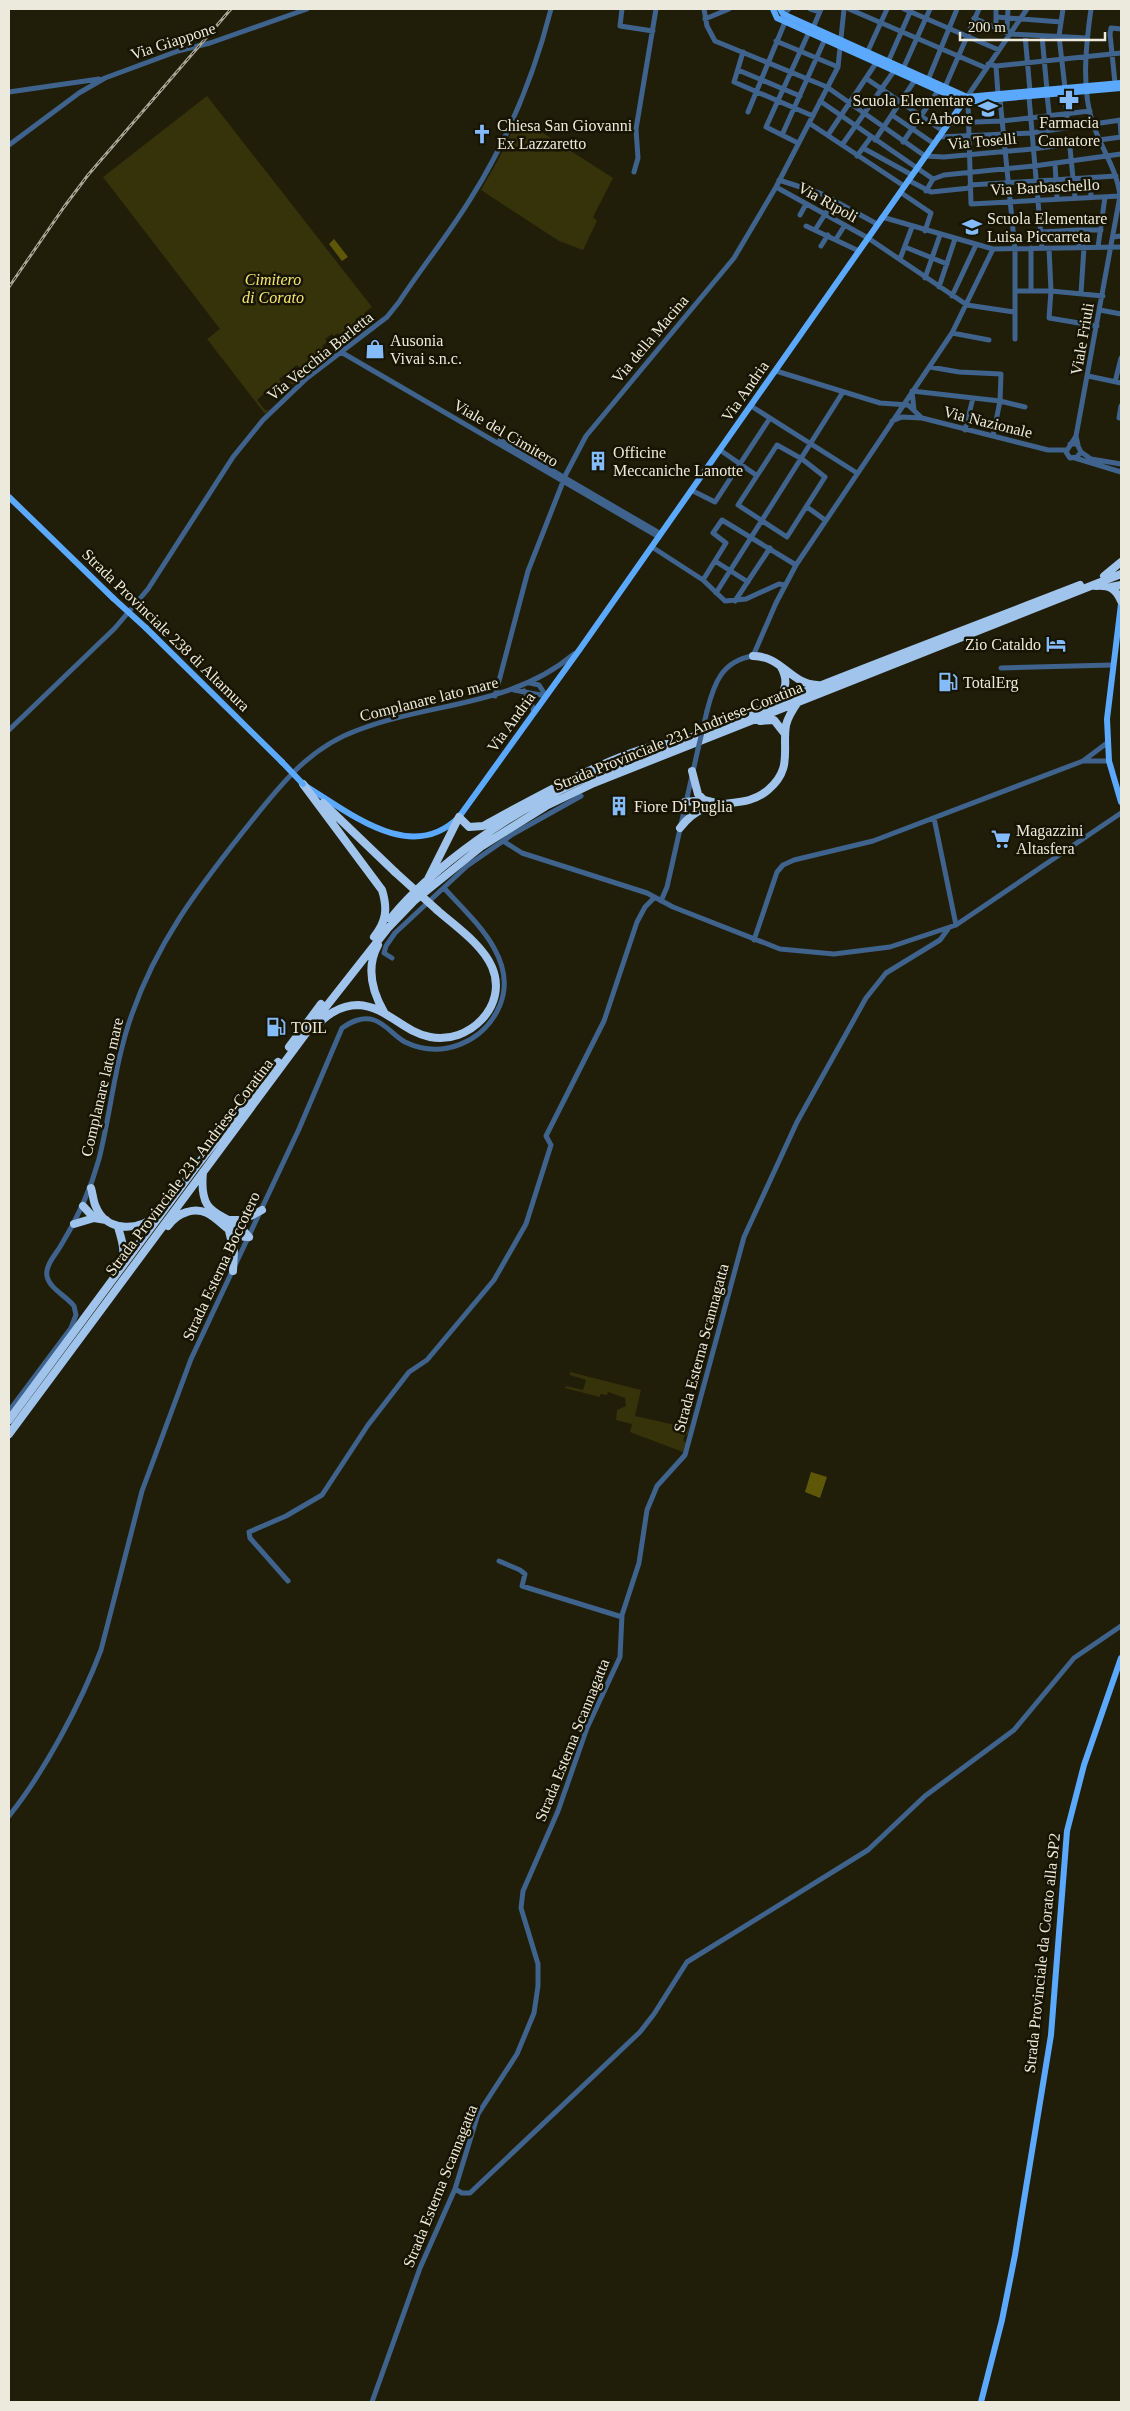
<svg xmlns="http://www.w3.org/2000/svg" width="1130" height="2411" font-family="'Times New Roman',serif">
<rect width="100%" height="100%" fill="#201e09"/>
<path fill="#36320a" d="M 207,96 L 372,307 L 364,313 L 370,324 L 348,341 L 345,341 L 338,333 L 334,336 L 332,334 L 325,339 L 327,342 L 322,346 L 329,354 L 328,357 L 306,374 L 297,365 L 294,367 L 301,377 L 294,384 L 291,384 L 284,375 L 279,379 L 286,389 L 278,400 L 280,396 L 272,387 L 265,390 L 266,392 L 257,400 L 265,410 L 269,410 L 265,414 L 207,339 L 220,329 L 103,177 Z
M 518,117 L 613,178 L 593,217 L 597,221 L 583,250 L 559,241 L 481,190 L 504,149 Z
M 570,1372 L 641,1390 L 635,1416 L 689,1428 L 688,1434 L 685,1435 L 683,1440 L 686,1443 L 683,1452 L 630,1432 L 632,1424 L 616,1420 L 617,1410 L 626,1406 L 625,1398 L 608,1392 L 607,1395 L 600,1394 L 600,1397 L 565,1388 L 566,1386 L 583,1390 L 586,1380 L 570,1375 Z"/>
<path fill="#5f5708" d="M 334,239 L 348,257 L 342,261 L 329,244 Z
M 811,1472 L 827,1477 L 820,1498 L 805,1492 Z"/>
<g fill="none" stroke-linecap="round" stroke-linejoin="round">
<path stroke="#3f638c" stroke-width="5" d="M 622,9 L 620,26 L 653,31
M 704,9 L 707,26 L 715,41 L 827,87 L 925,156 L 944,157 L 1033,149 L 1121,137
M 810,9 L 819,12
M 849,9 L 986,68
M 904,9 L 999,50
M 996,9 L 996,28
M 1008,9 L 1007,29 L 1009,34
M 1063,9 L 1059,36 L 1065,88
M 783,14 L 789,9
M 996,17 L 1061,22
M 974,18 L 1010,34 L 1087,38
M 705,19 L 729,9
M 813,28 L 821,9
M 1025,35 L 1030,91
M 1042,36 L 1047,90
M 776,41 L 838,67
M 743,52 L 734,82 L 813,116
M 867,53 L 887,9
M 888,62 L 911,10
M 988,64 L 996,66 L 1121,53
M 996,66 L 998,94
M 903,69 L 930,9
M 738,70 L 800,96
M 867,79 L 943,131
M 928,80 L 957,9
M 1115,83 L 1110,34 L 1111,28 L 1121,29
M 945,87 L 979,9
M 9,92 L 99,79
M 1065,93 L 1068,128
M 1047,95 L 1051,130
M 967,97 L 1027,9
M 1029,97 L 1042,248
M 1000,99 L 1015,250 L 1015,339
M 820,101 L 933,179 L 944,175 L 1034,166 L 1121,154
M 968,102 L 971,204 L 1120,196
M 748,112 L 785,22
M 892,115 L 933,143
M 1120,120 L 1121,135
M 809,123 L 904,186
M 949,123 L 1002,121 L 1090,111
M 782,135 L 825,39
M 828,135 L 876,63
M 938,137 L 1031,133 L 1121,120
M 1069,138 L 1075,198
M 875,140 L 915,80
M 903,142 L 938,91
M 798,143 L 766,127 L 809,32
M 9,145 L 79,93 L 105,78 L 178,51 L 210,43 L 307,9
M 842,145 L 894,71
M 863,148 L 912,175
M 857,156 L 871,137
M 1055,163 L 1057,199
M 634,172 L 638,158 L 636,129 L 656,9
M 1090,178 L 1091,197
M 779,180 L 822,194 L 877,224
M 908,180 L 931,192 L 970,188
M 970,185 L 1116,176
M 776,187 L 868,238 L 967,305 L 1014,312
M 926,191 L 933,179
M 900,192 L 931,213 L 925,231
M 800,215 L 806,204
M 882,217 L 993,249 L 1121,247
M 806,226 L 859,251
M 815,230 L 834,200
M 1078,230 L 1101,230
M 1041,232 L 1078,230 L 1079,247
M 1113,237 L 1121,236
M 836,239 L 845,225
M 821,246 L 828,235
M 905,247 L 947,264
M 1098,247 L 1105,197
M 1031,248 L 1031,291
M 1049,248 L 1051,291 L 1049,318 L 1097,326
M 900,259 L 912,227
M 925,278 L 940,235
M 939,287 L 955,239
M 1015,291 L 1051,291 L 1103,296
M 1081,293 L 1084,247
M 952,296 L 976,245
M 1100,310 L 1121,314
M 952,333 L 989,340
M 341,352 L 659,537
M 930,367 L 959,372 L 1001,374 L 1000,401 L 993,436
M 776,371 L 880,403 L 908,405 L 922,418
M 1088,376 L 1121,383
M 1115,382 L 1121,358
M 912,391 L 1000,401 L 1025,407
M 912,391 L 914,410
M 751,406 L 857,473
M 1119,418 L 1121,406
M 892,421 L 902,417 L 922,418 L 1048,450 L 1066,450
M 965,430 L 973,398
M 500,440 L 661,534
M 1070,444 L 1077,444 L 1081,452 L 1077,457 L 1070,458 L 1066,452 L 1076,436
M 777,445 L 802,459 L 825,477 L 787,537 L 738,505 Z
M 1078,445 L 1076,436 L 1120,196 C 1117,169 1101,148 1093,124 C 1081,89 1086,44 1091,9
M 720,450 L 756,475
M 1081,452 L 1091,459 L 1121,464
M 1075,458 L 1121,472
M 691,490 L 715,502 L 770,418
M 807,507 L 825,520
M 652,547 L 703,580 L 725,601 L 746,599 L 779,584 L 785,585
M 715,561 L 748,582
M 703,580 L 726,543 L 713,533 L 722,520 L 796,565
M 716,593 L 843,392
M 735,601 L 770,548
M 1001,668 L 1112,665
M 530,683 L 539,685 L 546,696
M 514,690 L 546,696
M 524,691 L 531,701 L 534,713
M 495,696 L 528,571 L 566,474 L 586,436 L 734,258 L 776,187 L 838,67 L 844,9
M 707,711 C 714,683 722,661 753,656 L 776,603 L 796,565 L 952,333 L 993,249
M 9,730 L 115,628 L 148,589 L 233,457 L 263,420 L 307,378 L 387,317 L 399,302 C 422,267 449,234 471,198 C 508,139 534,76 551,9
M 1084,761 L 1109,761
M 934,818 L 956,925
M 503,841 L 522,853 L 647,893 L 673,907 L 780,949 L 834,954 L 890,947 L 956,925 L 1121,813
M 661,901 L 667,887 L 698,749
M 754,940 L 777,872 L 783,865 L 794,860 L 873,841 L 1083,761 L 1107,743
M 392,958 L 384,953 L 386,946 L 395,933 L 467,866 L 513,834 L 581,796
M 9,1411 L 71,1328 L 76,1315 L 74,1306 C 66,1296 49,1288 47,1276 C 45,1266 55,1255 60,1247 C 78,1218 90,1192 99,1159 C 111,1111 115,1061 132,1014 C 157,943 196,891 242,833 C 276,791 305,749 358,730 C 431,702 511,707 574,654
M 499,1561 L 520,1570 L 525,1574 L 522,1586 L 622,1617
M 288,1581 L 250,1538 L 249,1532 L 286,1516 L 322,1495 L 368,1425 L 409,1372 L 427,1360 L 494,1280 L 526,1224 L 551,1145 L 546,1136 L 604,1021 L 637,922 L 645,907 L 654,898
M 9,1816 C 45,1771 81,1703 101,1650 L 142,1491 L 191,1359 L 299,1129 L 342,1028 C 351,1022 362,1016 374,1020 C 386,1024 394,1036 405,1042 C 442,1060 485,1042 500,1005 C 519,958 471,918 444,888
M 455,2189 L 462,2193 L 470,2193 L 640,2032 L 654,2014 L 687,1962 L 868,1850 L 925,1796 L 1014,1730 L 1074,1658 L 1121,1626
M 372,2402 L 420,2268 L 455,2189 L 478,2114 L 517,2054 L 534,2013 L 538,1986 L 538,1964 L 521,1908 L 523,1891 L 558,1811 L 587,1728 L 620,1657 L 622,1615 L 639,1563 L 647,1510 L 657,1486 L 685,1455 L 744,1237 L 797,1122 L 866,998 L 886,973 L 940,940 L 948,929"/>
<path stroke="#5ba9ff" stroke-width="6" d="M 773,9 L 777,18 L 964,102 L 1121,88
M 780,9 L 783,14 L 967,97 L 1121,83
M 9,497 L 113,598
M 1121,604 L 1107,719 L 1109,761 L 1121,802
M 146,628 L 282,762
M 304,785 C 350,813 411,865 459,817 L 580,649 L 967,97
M 981,2402 L 1002,2320 L 1015,2255 L 1051,2035 L 1067,1831 L 1084,1765 L 1121,1658"/>
<path stroke="#a1c4ed" stroke-width="8" d="M 1104,576 L 1121,562
M 1096,586 C 1110,585 1116,589 1121,601
M 1111,587 L 1121,585
M 753,656 C 782,656 789,683 817,685
M 775,700 C 787,692 788,679 781,667
M 760,721 L 774,720 L 785,734
M 692,771 L 698,794 L 704,800
M 303,784 L 382,890 C 388,909 386,922 374,937
M 685,802 L 704,800 L 716,803
M 323,803 L 395,872
M 680,828 C 708,790 740,814 768,790 C 793,769 782,750 786,725 C 788,717 793,709 798,702
M 427,881 L 459,817 L 469,827 L 483,826 C 520,806 637,739 675,744
M 390,919 C 435,864 512,812 577,782 C 610,767 645,757 678,743 C 811,687 946,637 1080,585
M 378,945 C 366,967 372,991 384,1012
M 313,1030 C 324,1016 340,1005 358,1005 C 386,1006 403,1032 430,1037 C 468,1045 509,1006 492,967 C 482,944 455,926 437,910
M 289,1047 L 321,1004
M 203,1172 C 198,1224 227,1208 249,1237
M 91,1188 C 93,1194 93,1201 96,1207 C 106,1232 138,1231 156,1216
M 83,1206 L 94,1218
M 229,1220 L 243,1220 L 262,1210
M 74,1224 L 94,1218 L 106,1220
M 168,1226 C 173,1219 179,1214 187,1212 C 216,1203 223,1238 249,1237
M 229,1231 L 234,1251 L 233,1271
M 117,1267 C 128,1255 122,1241 118,1227
M 9,1420 L 195,1168 L 278,1062
M 9,1434 L 318,1017 L 388,928 L 414,901 L 482,846 L 546,806 L 594,783 L 1121,574"/>
<defs>
<path id="rail" d="M 9,287 L 64,207 L 88,175 L 231,9"/>
</defs>
<use href="#rail" stroke="#a9a898" stroke-width="3"/>
<use href="#rail" stroke="#171402" stroke-width="1" stroke-dasharray="4" stroke-linecap="butt"/>
<path stroke="#3f638c" stroke-width="5" d="M 698,749 L 707,711"/>
<path stroke="#5ba9ff" stroke-width="6" d="M 113,598 L 146,628
M 282,762 L 303,784"/>
<path stroke="#a1c4ed" stroke-width="8" d="M 395,872 L 437,910"/>
</g>
<defs>
<symbol id="pharmacy-bare" viewBox="-9 -9 18 18"><path d="M-2-6h4v4h4v4h-4v4h-4v-4h-4v-4h4Z" fill="#84bcfb" stroke="#171402" stroke-width="2.5" paint-order="stroke"/></symbol>
<symbol id="school-bare" viewBox="-9 -9 18 18"><path d="M0-5L7-2L0 1L-7-2ZM-4 1L0 2.5L4 1V4Q0 6-4 4Z" fill="#84bcfb" stroke="#171402" stroke-width="2.5" paint-order="stroke"/></symbol>
<symbol id="church-bare" viewBox="-9 -9 18 18"><path d="M-1.2-6h2.4v3.5h3.3v2.4h-3.3V6h-2.4V-.1h-3.3v-2.4h3.3Z" fill="#84bcfb" stroke="#171402" stroke-width="2.5" paint-order="stroke"/></symbol>
<symbol id="shop-bare" viewBox="-9 -9 18 18"><path d="M-5-2.5h2.3a2.7 3.5 0 0 1 5.4 0H5L5.5 6h-11ZM-1.5-2.5h3a1.5 2.3 0 0 0-3 0Z" fill="#84bcfb" stroke="#171402" stroke-width="2.5" paint-order="stroke"/></symbol>
<symbol id="building-bare" viewBox="-9 -9 18 18"><path d="M-4-6H4V6H1V3H-1V6H-4ZM-2.5-4.3h1.7v1.8h-1.7ZM.8-4.3h1.7v1.8H.8ZM-2.5-1h1.7V.8h-1.7ZM.8-1h1.7V.8H.8Z" fill="#84bcfb" stroke="#171402" stroke-width="2.5" paint-order="stroke"/></symbol>
<symbol id="hotel-bare" viewBox="-9 -9 18 18"><path d="M-6-4.5h1.5V1H6V5H4.5V3h-9V5H-6ZM-4 0a1.8 1.8 0 1 1 3.6 0ZM.5 0V-2.5h3Q6-2.5 6 0Z" fill="#84bcfb" stroke="#171402" stroke-width="2.5" paint-order="stroke"/></symbol>
<symbol id="fuel-bare" viewBox="-9 -9 18 18"><path d="M-5.5-6h7V0h2V4h1.3V-2.5L3-4.5l.8-.8L6-3V5H2.5V1h-1V6h-7ZM-4.2-4.7v3.2H.2V-4.7Z" fill="#84bcfb" stroke="#171402" stroke-width="2.5" paint-order="stroke"/></symbol>
<symbol id="supermarket-bare" viewBox="-9 -9 18 18"><path d="M-6-5.5h2.5l.6 2H6L4.5 2H-2.5L-4.4-4H-6ZM-1.5 3.2a1.3 1.3 0 1 0 .1 0ZM3 3.2a1.3 1.3 0 1 0 .1 0Z" fill="#84bcfb" stroke="#171402" stroke-width="2.5" paint-order="stroke"/></symbol>
</defs>
<g fill-rule="evenodd">
<use href="#pharmacy-bare" x="1055" y="86" width="28" height="28"/>
<use href="#school-bare" x="974" y="95" width="28" height="28"/>
<use href="#church-bare" x="468" y="120" width="28" height="28"/>
<use href="#school-bare" x="958" y="213" width="28" height="28"/>
<use href="#shop-bare" x="361" y="335" width="28" height="28"/>
<use href="#building-bare" x="584" y="447" width="28" height="28"/>
<use href="#hotel-bare" x="1042" y="630" width="28" height="28"/>
<use href="#fuel-bare" x="934" y="668" width="28" height="28"/>
<use href="#building-bare" x="605" y="792" width="28" height="28"/>
<use href="#supermarket-bare" x="987" y="825" width="28" height="28"/>
<use href="#fuel-bare" x="262" y="1013" width="28" height="28"/>
</g>
<g text-anchor="middle" dominant-baseline="central" stroke-width="5" stroke-linejoin="round" paint-order="stroke">
<g font-size="16" fill="#ebeadd" stroke="#171402">
<text transform="translate(173 41) rotate(-18)">Via Giappone</text>
<text transform="translate(982 141) rotate(-5)">Via Toselli</text>
<text transform="translate(1045 187) rotate(-3)">Via Barbaschello</text>
<text transform="translate(828 202) rotate(29)">Via Ripoli</text>
<text transform="translate(650 339) rotate(-50)">Via della Macina</text>
<text transform="translate(1082 339) rotate(-80)">Viale Friuli</text>
<text transform="translate(320 356) rotate(-39)">Via Vecchia Barletta</text>
<text transform="translate(745 391) rotate(-55)">Via Andria</text>
<text transform="translate(988 422) rotate(14)">Via Nazionale</text>
<text transform="translate(506 433) rotate(30)">Viale del Cimitero</text>
<text transform="translate(166 630) rotate(44)">Strada Provinciale 238 di Altamura</text>
<text transform="translate(429 699) rotate(-14)">Complanare lato mare</text>
<text transform="translate(511 722) rotate(-54)">Via Andria</text>
<text transform="translate(678 736) rotate(-22)">Strada Provinciale 231 Andriese-Coratina</text>
<text transform="translate(102 1087) rotate(-77)">Complanare lato mare</text>
<text transform="translate(189 1167) rotate(-53)">Strada Provinciale 231 Andriese-Coratina</text>
<text transform="translate(221 1266) rotate(-65)">Strada Esterna Boccotero</text>
<text transform="translate(701 1348) rotate(-75)">Strada Esterna Scannagatta</text>
<text transform="translate(572 1740) rotate(-68)">Strada Esterna Scannagatta</text>
<text transform="translate(1042 1953) rotate(-84)">Strada Provinciale da Corato alla SP2</text>
<text transform="translate(440 2186) rotate(-68)">Strada Esterna Scannagatta</text>
</g>
<g font-size="16" fill="#ebeadd" stroke="#171402" text-anchor="start">
<text x="973" y="100" text-anchor="end">Scuola Elementare<tspan x="973" dy="18">G. Arbore</tspan></text>
<text x="1069" y="122" text-anchor="middle">Farmacia<tspan x="1069" dy="18">Cantatore</tspan></text>
<text x="497" y="125">Chiesa San Giovanni<tspan x="497" dy="18">Ex Lazzaretto</tspan></text>
<text x="987" y="218">Scuola Elementare<tspan x="987" dy="18">Luisa Piccarreta</tspan></text>
<text x="390" y="340">Ausonia<tspan x="390" dy="18">Vivai s.n.c.</tspan></text>
<text x="613" y="452">Officine<tspan x="613" dy="18">Meccaniche Lanotte</tspan></text>
<text x="1041" y="644" text-anchor="end">Zio Cataldo</text>
<text x="963" y="682">TotalErg</text>
<text x="634" y="806">Fiore Di Puglia</text>
<text x="1016" y="830">Magazzini<tspan x="1016" dy="18">Altasfera</tspan></text>
<text x="291" y="1027">TOIL</text>
</g>
<g font-size="16" font-style="italic" fill="#f6e86e" stroke="#171402">
<text x="273" y="279">Cimitero<tspan x="273" dy="18">di Corato</tspan></text>
</g>
</g>
<rect width="1130" height="2411" fill="none" stroke="#ebeadd" stroke-width="20"/>
<path d="M960 32v8h145v-8" fill="none" stroke="#ebeadd" stroke-width="2.5"/>
<text x="968" y="32" font-size="15" fill="#ebeadd" stroke="#171402" stroke-width="4" paint-order="stroke">200 m</text>
</svg>
